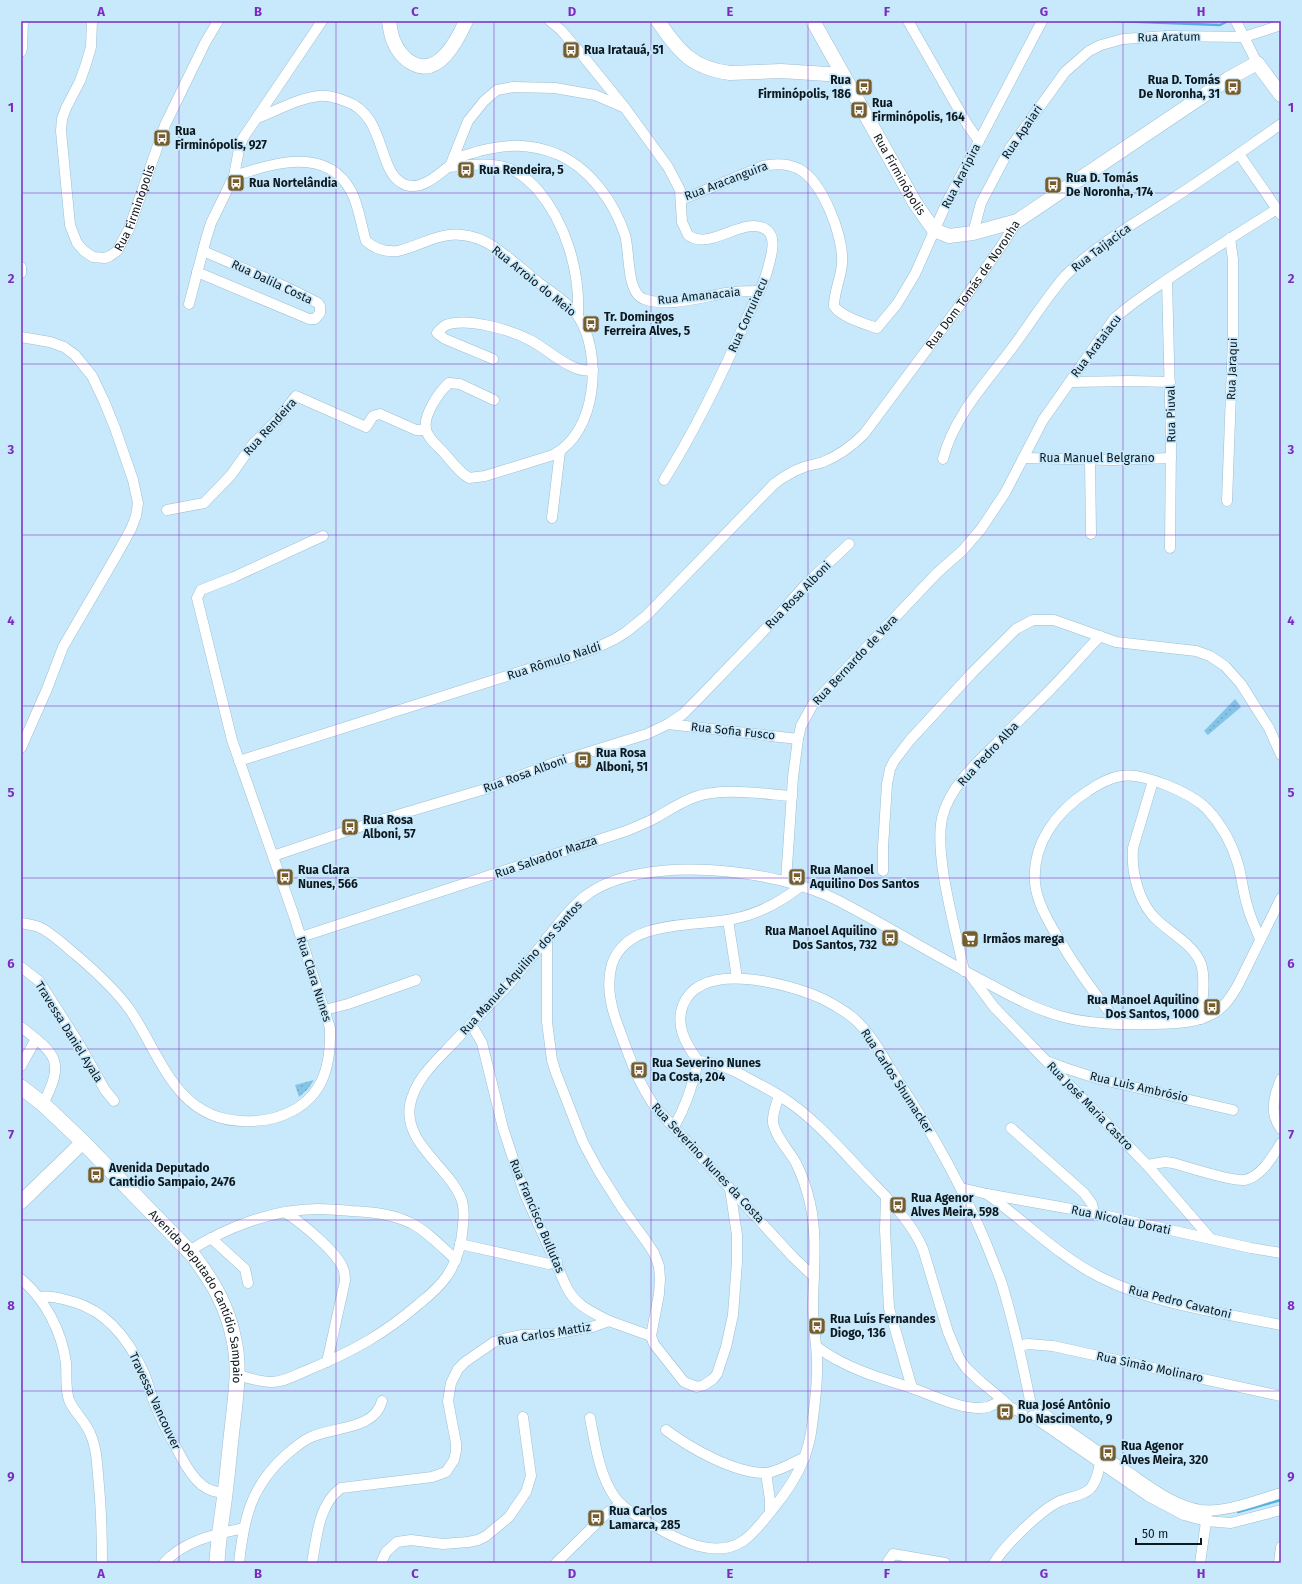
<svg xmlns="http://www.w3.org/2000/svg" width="1302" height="1584" font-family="'Fira Sans',sans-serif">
<defs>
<pattern id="grass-dots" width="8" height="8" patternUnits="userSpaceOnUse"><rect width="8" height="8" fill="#84c4e7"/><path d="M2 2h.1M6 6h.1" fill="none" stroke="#71a8c6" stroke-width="1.8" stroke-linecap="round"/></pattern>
</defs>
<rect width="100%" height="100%" fill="#c8e9fc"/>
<path fill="url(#grass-dots)" d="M 1235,699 L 1241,707 L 1208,735 L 1204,731 Z
M 314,1080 L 308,1089 L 299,1097 L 295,1085 Z"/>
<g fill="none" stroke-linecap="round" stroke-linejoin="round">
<path stroke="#52b1e1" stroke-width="2.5" d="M 1114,21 L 1220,25 L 1228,21
M 1238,1512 L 1281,1500"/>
<defs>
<g id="street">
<path id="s1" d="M 92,21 L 91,47 L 86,64 L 80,81 L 66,108 L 62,119 L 61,131 L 70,225 L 77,243 L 84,251 L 93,257 L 105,258 L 110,256 L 117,251 L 129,229 L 165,125 L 205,43 L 218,21"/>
<path d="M 550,21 L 561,30 L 583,56 L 625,108 L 668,167 L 680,190 L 682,222 L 688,235 C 710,252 745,214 767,230 C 777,238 771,257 768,268 C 764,286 753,303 746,320 C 722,375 696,429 664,480"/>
<path d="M 908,21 L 967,124 L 979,141"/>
<path d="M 1236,21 L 1257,63"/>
<path d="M 21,52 L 22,48 L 23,21"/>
<path d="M 257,118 C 276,111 298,98 319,96 C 328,95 337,98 345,101 C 388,115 376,175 406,185 C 426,192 448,164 463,156 C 468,154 474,153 479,151 C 507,144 529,143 557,154 C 590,168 614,202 625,235 C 630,251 626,293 644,299 C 667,308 702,297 726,293 C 737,291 747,291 759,291"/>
<path d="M 1239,154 L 1281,215"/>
<path d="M 450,166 L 468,121 L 484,101 L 497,90 L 513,87 L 555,88 L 595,95 L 623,107"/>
<path d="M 449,167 C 469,165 491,162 510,169 C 521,173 529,181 537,189 C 566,223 580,271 578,315"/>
<path d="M 234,176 C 272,164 326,145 351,191 C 359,206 361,225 366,241 C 375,249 387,252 398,251 C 419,246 440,232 462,235 C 472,236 483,240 491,245 C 508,256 523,270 539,283 C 551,292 570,304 578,316 C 603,354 597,433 553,455 L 485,476 L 469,478 C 459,472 452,462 445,454 C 439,447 427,438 426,429 C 423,415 439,392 449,383 L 460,384 L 494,400"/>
<path d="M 681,200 L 763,166 C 776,163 787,163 799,169 C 823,182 844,237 842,264 C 841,278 834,291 834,306 C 841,317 865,324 877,328 L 897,304 L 915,274 L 947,202 L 1042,21"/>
<path d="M 973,233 L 981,203 L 1010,148 L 1065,72 L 1089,51 L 1101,45 L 1123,39 L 1167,36 L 1244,37 L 1281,25"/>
<path d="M 21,267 L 21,273"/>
<path d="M 197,272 L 309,319 L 315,319 L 320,313 L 320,306 L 318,303 L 284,286 L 203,251"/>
<path d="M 1167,280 L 1171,441 L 1170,548"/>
<path d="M 189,304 L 206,239 L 211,223 L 234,176 L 239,149 L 243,138 L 322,21"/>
<path d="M 21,337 L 50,342 L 64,347 L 75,355 L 92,376 L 104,401 L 115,428 L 133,480 L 138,503 L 136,516 L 131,529 L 116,556 L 63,647 L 47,689 L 21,748"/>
<path d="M 493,359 L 445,339 L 437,333 C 440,330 442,327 446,325 C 467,317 511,330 530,340 C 548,349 573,375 593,370"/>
<path d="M 1070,382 L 1130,381 L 1170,382"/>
<path d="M 1024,458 L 1113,460 L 1171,458"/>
<path d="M 943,459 C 954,416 986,383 1012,348 C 1030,324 1046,298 1065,276 C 1095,246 1130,226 1166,203 C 1205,178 1243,151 1281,124"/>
<path d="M 1090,459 L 1091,534"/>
<path d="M 1227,501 L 1233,338 L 1233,260 L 1230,238"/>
<path d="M 167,510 L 204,503 L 231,475 L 253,444 L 278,419 L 296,396 L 366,427 L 373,416 L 380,414 L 416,430 L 426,430"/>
<path d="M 552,518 L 560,451"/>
<path d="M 668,724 L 798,739"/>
<path id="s2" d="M 239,761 L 535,667 L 571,657 L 598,647 L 615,639 L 626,632 L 646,616 L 774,484 C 783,477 793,471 804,467 C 810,465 817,464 823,462 C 838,456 852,446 864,434 L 960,305 L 1002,245 L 1017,221"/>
<path d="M 1153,781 L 1133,848 C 1131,873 1139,904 1158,921 C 1172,934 1194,945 1201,964 C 1206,979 1202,1003 1201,1019"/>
<path d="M 273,856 L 374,822 L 485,789 L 554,763 L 647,734 L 668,724 L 683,714 L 697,700 L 775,619 L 807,583 L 849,544"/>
<path d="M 883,871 L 883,847 L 887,784 L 890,769 L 894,761 L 910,740 L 972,673 L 1016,629 L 1033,620 L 1054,620 L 1116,642 L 1196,651 L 1210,656 L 1225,666 L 1241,684 L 1269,728 L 1281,755"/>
<path d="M 786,881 L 793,777 L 798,739 L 801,726 L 813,704 L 937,573 L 963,550 L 981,529 L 1005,493 L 1043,420 L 1114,319 C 1130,304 1149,292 1168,279 C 1204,255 1240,232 1277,209"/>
<path d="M 801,886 C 782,901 758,914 733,919 C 695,927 628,918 612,964 C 606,984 610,1004 617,1023 C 628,1053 637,1082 656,1108 L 793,1257 L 814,1277"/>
<path d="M 728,920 L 737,978"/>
<path d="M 21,923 C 27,924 33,925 39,927 C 52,933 64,945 75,954 C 95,971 115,989 130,1010 C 161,1056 176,1119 242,1121 C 259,1122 277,1119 292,1111 C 325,1094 331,1062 330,1028 L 294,916 L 232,740 L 197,598 L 201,590 L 234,577 L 323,536"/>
<path d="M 301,937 L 626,831 C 637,826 647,823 657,817 C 669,810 681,802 695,797 C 722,787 763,794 792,796"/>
<path d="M 547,938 L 547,1022 L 552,1060 L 556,1073 L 583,1142 L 598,1170 L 622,1208 L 646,1241 L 654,1253 L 659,1266 L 660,1279 L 659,1294 L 651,1336 L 654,1344 L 684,1382 L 697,1387 L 704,1385 L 713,1379 L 717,1374 L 726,1347 L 733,1315 L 737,1262 L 737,1235 L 730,1189"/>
<path d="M 21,967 L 39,981 L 78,1042 L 105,1090 L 114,1101"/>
<path d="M 964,971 C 956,930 934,858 942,818 C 949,788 975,764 997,743 C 1012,727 1028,712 1044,696 C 1063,677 1081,656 1100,636"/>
<path d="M 971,976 L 994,1007 L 1147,1165 L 1211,1239"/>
<path d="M 325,1010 L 348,1004 L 416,980"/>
<path d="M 471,1024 L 482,1043 L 503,1128 L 524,1192 L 566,1286 C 575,1305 590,1311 609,1321"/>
<path d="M 1119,1024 C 1096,996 1075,967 1057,936 C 1047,919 1037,902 1035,883 C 1032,843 1057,811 1088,791 C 1098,784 1109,778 1121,776 C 1143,772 1191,793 1207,809 C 1221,824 1232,844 1238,864 C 1242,878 1243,893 1248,908 C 1251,919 1256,929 1260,939"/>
<path d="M 21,1027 C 57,1055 65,1061 43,1104"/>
<path d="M 698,1061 C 716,1062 734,1070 749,1079 C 763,1086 776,1093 789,1102 C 818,1122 843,1152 868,1178 C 889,1200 911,1221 923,1249 L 948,1332 L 959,1358 L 966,1368 L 981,1382 L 998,1396 L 1010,1407 L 1022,1413"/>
<path d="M 1049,1062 L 1065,1068 L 1099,1079 L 1233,1110"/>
<path d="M 21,1066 L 36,1039"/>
<path d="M 1281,1079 C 1274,1096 1269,1113 1281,1129"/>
<path d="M 674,1127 C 686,1106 693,1085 698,1061 C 686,1044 675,1026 683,1005 C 702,959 790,984 823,999 C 833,1004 843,1010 852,1017 C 872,1033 885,1061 899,1082 C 933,1134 962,1186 986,1243 C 991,1256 996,1268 1001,1281 C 1013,1320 1022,1360 1030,1400"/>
<path d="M 1011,1128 L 1084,1193 L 1092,1204 L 1094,1213"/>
<path d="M 1147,1165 L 1165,1162 L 1173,1163 C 1187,1167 1233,1182 1245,1180 C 1262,1176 1273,1156 1281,1143"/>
<path d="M 961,1188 L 987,1194 L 1094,1213 L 1251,1248 L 1281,1253"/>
<path d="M 987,1194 C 1025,1221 1058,1256 1100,1277 C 1153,1304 1223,1313 1281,1325"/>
<path d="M 886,1197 L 885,1230 L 889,1308 L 912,1388 C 934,1396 965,1412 988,1407 C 993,1405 998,1402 1003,1400"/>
<path d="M 286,1213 C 302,1223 334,1250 342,1266 C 345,1271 345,1276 345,1281 L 327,1362"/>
<path d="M 211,1238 L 245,1269 L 248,1283"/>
<path d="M 460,1244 L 549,1264 L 557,1262"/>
<path d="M 189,1251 C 227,1227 273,1209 318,1209 C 329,1209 340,1210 352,1211 C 372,1212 392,1214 411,1223 C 428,1232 442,1247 456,1260"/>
<path d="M 21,1279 C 45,1299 62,1332 66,1363 C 67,1375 65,1388 69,1400 C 74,1412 85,1421 90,1433 C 96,1446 97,1461 98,1475 C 101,1504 102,1534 102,1563"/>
<path d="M 38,1297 C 51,1295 62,1299 74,1302 C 108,1312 130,1342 144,1373 C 148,1382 150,1393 154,1402 C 161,1419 169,1435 178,1451 C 184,1463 192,1477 202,1485 C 209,1491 217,1492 225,1493"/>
<path d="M 1019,1346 L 1028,1344 L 1053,1346 L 1281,1396"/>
<path d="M 817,1347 C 845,1368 879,1378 912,1388"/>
<path d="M 238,1375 C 248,1378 260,1382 271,1382 C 285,1382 295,1375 308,1370 C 353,1351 383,1335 420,1303 C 430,1295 440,1286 447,1276 C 457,1261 462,1242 463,1225 C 464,1217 464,1208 462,1201 C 451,1168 403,1144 410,1105 C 415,1079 436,1061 454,1042 C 467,1028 481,1014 494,1000 C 513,982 528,961 545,941 C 557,926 568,910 584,897 C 640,852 776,869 837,900 C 889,927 939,958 991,985 C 1013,997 1035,1009 1060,1016 C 1088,1024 1120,1025 1150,1024 C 1174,1024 1206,1024 1224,1005 C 1230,999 1234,992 1238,985 L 1281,898"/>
<path d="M 1038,1409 C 1067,1430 1096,1450 1125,1470 C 1148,1485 1173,1506 1201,1510 C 1226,1513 1257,1500 1281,1493"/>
<path d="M 1032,1416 L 1148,1496 L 1184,1515 L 1206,1521 L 1231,1523 L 1281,1510"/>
<path d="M 590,1418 C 595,1443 599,1474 614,1496 C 624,1510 642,1519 656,1527 C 680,1541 716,1559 743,1541 C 756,1532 766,1517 776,1505 C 794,1482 806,1461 811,1433 C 814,1410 818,1385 817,1362 C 817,1344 813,1327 813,1309 C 813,1274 818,1237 810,1203 C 807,1190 802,1175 796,1163 C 789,1150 776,1138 773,1123 C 772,1114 776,1105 779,1096"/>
<path d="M 666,1430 C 690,1448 734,1473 765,1473 C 775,1473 795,1462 805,1457"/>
<path d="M 766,1473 L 770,1500 L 770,1512"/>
<path d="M 164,1563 C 184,1540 217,1534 244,1528"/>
<path d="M 239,1563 C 244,1517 251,1486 287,1454 C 294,1448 301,1442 309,1438 C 332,1426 374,1431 382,1401"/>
<path d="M 312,1563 C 317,1537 318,1505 341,1488 L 432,1477 L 446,1472 L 454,1460 L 456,1451 L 456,1443 L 448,1401 L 451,1383 L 458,1369 L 465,1362 L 494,1342 L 507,1338 L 522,1335 L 553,1334 L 592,1327 L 609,1321 L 651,1336"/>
<path d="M 381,1563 L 386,1552 L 397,1542 L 411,1540 L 443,1544 L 468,1542 L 478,1540 L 486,1536 L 509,1517 L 526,1492 L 531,1476 L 523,1417"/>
<path d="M 556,1563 L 608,1512 L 621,1504"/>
<path d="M 887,1563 L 893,1554 L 945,1563"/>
<path d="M 994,1563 C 1005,1545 1040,1511 1058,1502 C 1068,1497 1081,1497 1090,1489 C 1096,1483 1098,1473 1100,1464"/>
<path d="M 1200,1563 L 1207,1515"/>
<path d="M 1279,1563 L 1281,1547"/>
</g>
<g id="secondary">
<path d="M 389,21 C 390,28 391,36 394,42 C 397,50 404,59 412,63 C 438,78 457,41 466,21"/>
<path d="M 658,21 C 679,52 692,68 730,73 L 781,71 L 843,75"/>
<path id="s3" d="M 813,21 L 915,203 L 934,230 L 949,236 L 973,233 L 1017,221 L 1228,79 L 1257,63 L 1281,95"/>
<path d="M 21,1202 L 83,1142"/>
</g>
<g id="primary">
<path id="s4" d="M 21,1087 L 43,1104 L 83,1142 L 192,1254 C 213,1282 227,1305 234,1340 C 240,1367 236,1394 233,1421 C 230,1445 228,1470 225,1494 C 222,1517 218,1540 217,1563"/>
</g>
</defs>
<use href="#street" stroke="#9ebed0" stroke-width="11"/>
<use href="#secondary" stroke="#9ebed0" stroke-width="15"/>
<use href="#primary" stroke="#9ebed0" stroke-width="16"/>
<use href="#street" stroke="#fff" stroke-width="10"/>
<use href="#secondary" stroke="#fff" stroke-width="14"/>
<use href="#primary" stroke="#fff" stroke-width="15"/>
</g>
<path fill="none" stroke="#7b2cbf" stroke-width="1" stroke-opacity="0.55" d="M 179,21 L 179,1563M 336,21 L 336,1563M 494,21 L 494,1563M 651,21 L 651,1563M 808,21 L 808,1563M 966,21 L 966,1563M 1123,21 L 1123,1563M 21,193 L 1281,193M 21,364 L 1281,364M 21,535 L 1281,535M 21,706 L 1281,706M 21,878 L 1281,878M 21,1049 L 1281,1049M 21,1220 L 1281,1220M 21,1391 L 1281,1391"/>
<defs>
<symbol id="bus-square" viewBox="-11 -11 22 22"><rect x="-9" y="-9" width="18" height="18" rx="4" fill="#765d2e" stroke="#c8e9fc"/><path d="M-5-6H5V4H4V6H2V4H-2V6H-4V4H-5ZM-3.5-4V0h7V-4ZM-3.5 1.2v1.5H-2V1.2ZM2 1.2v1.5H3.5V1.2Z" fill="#fff"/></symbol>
<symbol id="supermarket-square" viewBox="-11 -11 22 22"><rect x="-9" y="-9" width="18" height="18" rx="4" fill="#765d2e" stroke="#c8e9fc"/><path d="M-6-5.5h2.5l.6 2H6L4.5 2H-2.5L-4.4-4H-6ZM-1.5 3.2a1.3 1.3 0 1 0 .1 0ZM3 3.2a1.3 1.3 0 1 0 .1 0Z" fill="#fff"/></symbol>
</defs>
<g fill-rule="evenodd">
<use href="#bus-square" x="561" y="40" width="20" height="20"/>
<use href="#bus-square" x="854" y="77" width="20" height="20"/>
<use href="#bus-square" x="1223" y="77" width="20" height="20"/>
<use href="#bus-square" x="849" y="100" width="20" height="20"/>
<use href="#bus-square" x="152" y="128" width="20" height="20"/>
<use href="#bus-square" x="456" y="160" width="20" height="20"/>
<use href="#bus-square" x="226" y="173" width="20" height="20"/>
<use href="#bus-square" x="1043" y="175" width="20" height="20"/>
<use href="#bus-square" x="581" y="314" width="20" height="20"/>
<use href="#bus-square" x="573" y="750" width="20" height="20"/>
<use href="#bus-square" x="340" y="817" width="20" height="20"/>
<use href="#bus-square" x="275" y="867" width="20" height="20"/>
<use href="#bus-square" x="787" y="867" width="20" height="20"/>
<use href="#bus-square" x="880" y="928" width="20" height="20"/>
<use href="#supermarket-square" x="960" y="929" width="20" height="20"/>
<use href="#bus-square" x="1202" y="997" width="20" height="20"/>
<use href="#bus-square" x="629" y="1060" width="20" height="20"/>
<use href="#bus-square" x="86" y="1165" width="20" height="20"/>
<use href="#bus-square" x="888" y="1195" width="20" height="20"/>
<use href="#bus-square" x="807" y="1316" width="20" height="20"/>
<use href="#bus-square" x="995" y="1402" width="20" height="20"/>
<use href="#bus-square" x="1098" y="1443" width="20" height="20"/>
<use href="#bus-square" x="586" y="1508" width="20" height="20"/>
</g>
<g text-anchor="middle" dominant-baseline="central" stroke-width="3.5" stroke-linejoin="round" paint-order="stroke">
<g font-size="12" fill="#0d191f" stroke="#c8e9fc">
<text transform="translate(1169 37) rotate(-1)">Rua Aratum</text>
<text transform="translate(1022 132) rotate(-56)">Rua Apaiari</text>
<text stroke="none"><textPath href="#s3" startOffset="176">Rua Firminópolis</textPath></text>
<text transform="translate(961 176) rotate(-63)">Rua Araripira</text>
<text transform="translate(726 181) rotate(-21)">Rua Aracanguira</text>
<text stroke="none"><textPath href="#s1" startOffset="324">Rua Firminópolis</textPath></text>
<text transform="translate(1101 248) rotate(-37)">Rua Taijacica</text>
<text transform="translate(534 281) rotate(39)">Rua Arroio do Meio</text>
<text transform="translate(272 282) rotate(25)">Rua Dalila Costa</text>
<text stroke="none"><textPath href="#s2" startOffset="907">Rua Dom Tomás de Noronha</textPath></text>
<text transform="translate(699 296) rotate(-6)">Rua Amanacaia</text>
<text transform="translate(748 315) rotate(-66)">Rua Corruiracu</text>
<text transform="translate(1096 346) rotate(-53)">Rua Arataiacu</text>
<text transform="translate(1232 369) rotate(-88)">Rua Jaraqui</text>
<text transform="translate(1171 414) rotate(-91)">Rua Piuval</text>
<text transform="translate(270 427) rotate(-48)">Rua Rendeira</text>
<text x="1097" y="458">Rua Manuel Belgrano</text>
<text transform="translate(798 595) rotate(-46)">Rua Rosa Alboni</text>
<text transform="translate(855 660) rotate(-47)">Rua Bernardo de Vera</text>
<text transform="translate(554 661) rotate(-18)">Rua Rômulo Naldi</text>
<text transform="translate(733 731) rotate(6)">Rua Sofia Fusco</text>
<text transform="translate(988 754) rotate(-47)">Rua Pedro Alba</text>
<text transform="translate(525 774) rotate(-20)">Rua Rosa Alboni</text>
<text transform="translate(546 857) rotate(-19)">Rua Salvador Mazza</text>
<text transform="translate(521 968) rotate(-48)">Rua Manuel Aquilino dos Santos</text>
<text transform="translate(314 979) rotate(72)">Rua Clara Nunes</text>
<text transform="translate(69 1032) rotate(58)">Travessa Daniel Ayala</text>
<text transform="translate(897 1081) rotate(57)">Rua Carlos Shumacker</text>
<text transform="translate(1139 1087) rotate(13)">Rua Luis Ambrósio</text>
<text transform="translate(1090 1106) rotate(46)">Rua José Maria Castro</text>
<text transform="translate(708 1163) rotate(47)">Rua Severino Nunes da Costa</text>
<text transform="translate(537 1216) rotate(67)">Rua Francisco Bullutas</text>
<text transform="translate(1121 1220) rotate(12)">Rua Nicolau Dorati</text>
<text stroke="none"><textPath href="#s4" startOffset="280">Avenida Deputado Cantídio Sampaio</textPath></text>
<text transform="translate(1180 1302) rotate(14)">Rua Pedro Cavatoni</text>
<text transform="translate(544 1334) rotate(-9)">Rua Carlos Mattiz</text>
<text transform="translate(1150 1367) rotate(12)">Rua Simão Molinaro</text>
<text transform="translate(155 1401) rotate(65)">Travessa Vancouver</text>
</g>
<g font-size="12" font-weight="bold" fill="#0d191f" stroke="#c8e9fc" text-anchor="start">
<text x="584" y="50">Rua Iratauá, 51</text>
<text x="851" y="80" text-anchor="end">Rua<tspan x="851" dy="14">Firminópolis, 186</tspan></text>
<text x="1220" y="80" text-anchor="end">Rua D. Tomás<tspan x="1220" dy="14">De Noronha, 31</tspan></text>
<text x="872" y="103">Rua<tspan x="872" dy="14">Firminópolis, 164</tspan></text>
<text x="175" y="131">Rua<tspan x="175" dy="14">Firminópolis, 927</tspan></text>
<text x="479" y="170">Rua Rendeira, 5</text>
<text x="1066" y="178">Rua D. Tomás<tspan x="1066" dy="14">De Noronha, 174</tspan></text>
<text x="249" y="183">Rua Nortelândia</text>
<text x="604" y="317">Tr. Domingos<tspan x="604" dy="14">Ferreira Alves, 5</tspan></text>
<text x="596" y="753">Rua Rosa<tspan x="596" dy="14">Alboni, 51</tspan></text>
<text x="363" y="820">Rua Rosa<tspan x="363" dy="14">Alboni, 57</tspan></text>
<text x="298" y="870">Rua Clara<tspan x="298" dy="14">Nunes, 566</tspan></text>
<text x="810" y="870">Rua Manoel<tspan x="810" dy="14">Aquilino Dos Santos</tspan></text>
<text x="877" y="931" text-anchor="end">Rua Manoel Aquilino<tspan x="877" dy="14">Dos Santos, 732</tspan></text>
<text x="983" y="939">Irmãos marega</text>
<text x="1199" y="1000" text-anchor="end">Rua Manoel Aquilino<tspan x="1199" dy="14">Dos Santos, 1000</tspan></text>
<text x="652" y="1063">Rua Severino Nunes<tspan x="652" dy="14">Da Costa, 204</tspan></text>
<text x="109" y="1168">Avenida Deputado<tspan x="109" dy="14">Cantidio Sampaio, 2476</tspan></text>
<text x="911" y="1198">Rua Agenor<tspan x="911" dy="14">Alves Meira, 598</tspan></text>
<text x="830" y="1319">Rua Luís Fernandes<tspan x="830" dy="14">Diogo, 136</tspan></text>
<text x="1018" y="1405">Rua José Antônio<tspan x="1018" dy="14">Do Nascimento, 9</tspan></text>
<text x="1121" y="1446">Rua Agenor<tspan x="1121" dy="14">Alves Meira, 320</tspan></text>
<text x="609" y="1511">Rua Carlos<tspan x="609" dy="14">Lamarca, 285</tspan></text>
</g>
</g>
<rect width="1302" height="1584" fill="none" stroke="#c8e9fc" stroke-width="44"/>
<path d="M1136 1538v6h65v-6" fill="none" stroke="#0d191f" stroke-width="2"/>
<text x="1142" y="1538" font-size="12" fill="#0d191f" stroke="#c8e9fc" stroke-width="3" paint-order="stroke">50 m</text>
<rect x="22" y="22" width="1258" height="1540" fill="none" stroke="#7b2cbf" stroke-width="1.5"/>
<g font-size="13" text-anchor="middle" font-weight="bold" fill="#7b2cbf">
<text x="101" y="16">A</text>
<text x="258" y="16">B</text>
<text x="415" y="16">C</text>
<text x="572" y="16">D</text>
<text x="730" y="16">E</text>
<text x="887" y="16">F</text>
<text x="1044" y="16">G</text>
<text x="1201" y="16">H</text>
<text x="11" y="112">1</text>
<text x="1291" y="112">1</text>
<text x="11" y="283">2</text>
<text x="1291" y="283">2</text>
<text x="11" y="454">3</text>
<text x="1291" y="454">3</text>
<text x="11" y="625">4</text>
<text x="1291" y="625">4</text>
<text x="11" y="797">5</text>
<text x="1291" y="797">5</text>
<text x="11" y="968">6</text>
<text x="1291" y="968">6</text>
<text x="11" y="1139">7</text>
<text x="1291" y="1139">7</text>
<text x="11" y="1310">8</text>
<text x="1291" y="1310">8</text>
<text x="11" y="1481">9</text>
<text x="1291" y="1481">9</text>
<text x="101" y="1578">A</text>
<text x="258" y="1578">B</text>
<text x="415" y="1578">C</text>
<text x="572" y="1578">D</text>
<text x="730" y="1578">E</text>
<text x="887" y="1578">F</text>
<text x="1044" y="1578">G</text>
<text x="1201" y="1578">H</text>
</g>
</svg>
